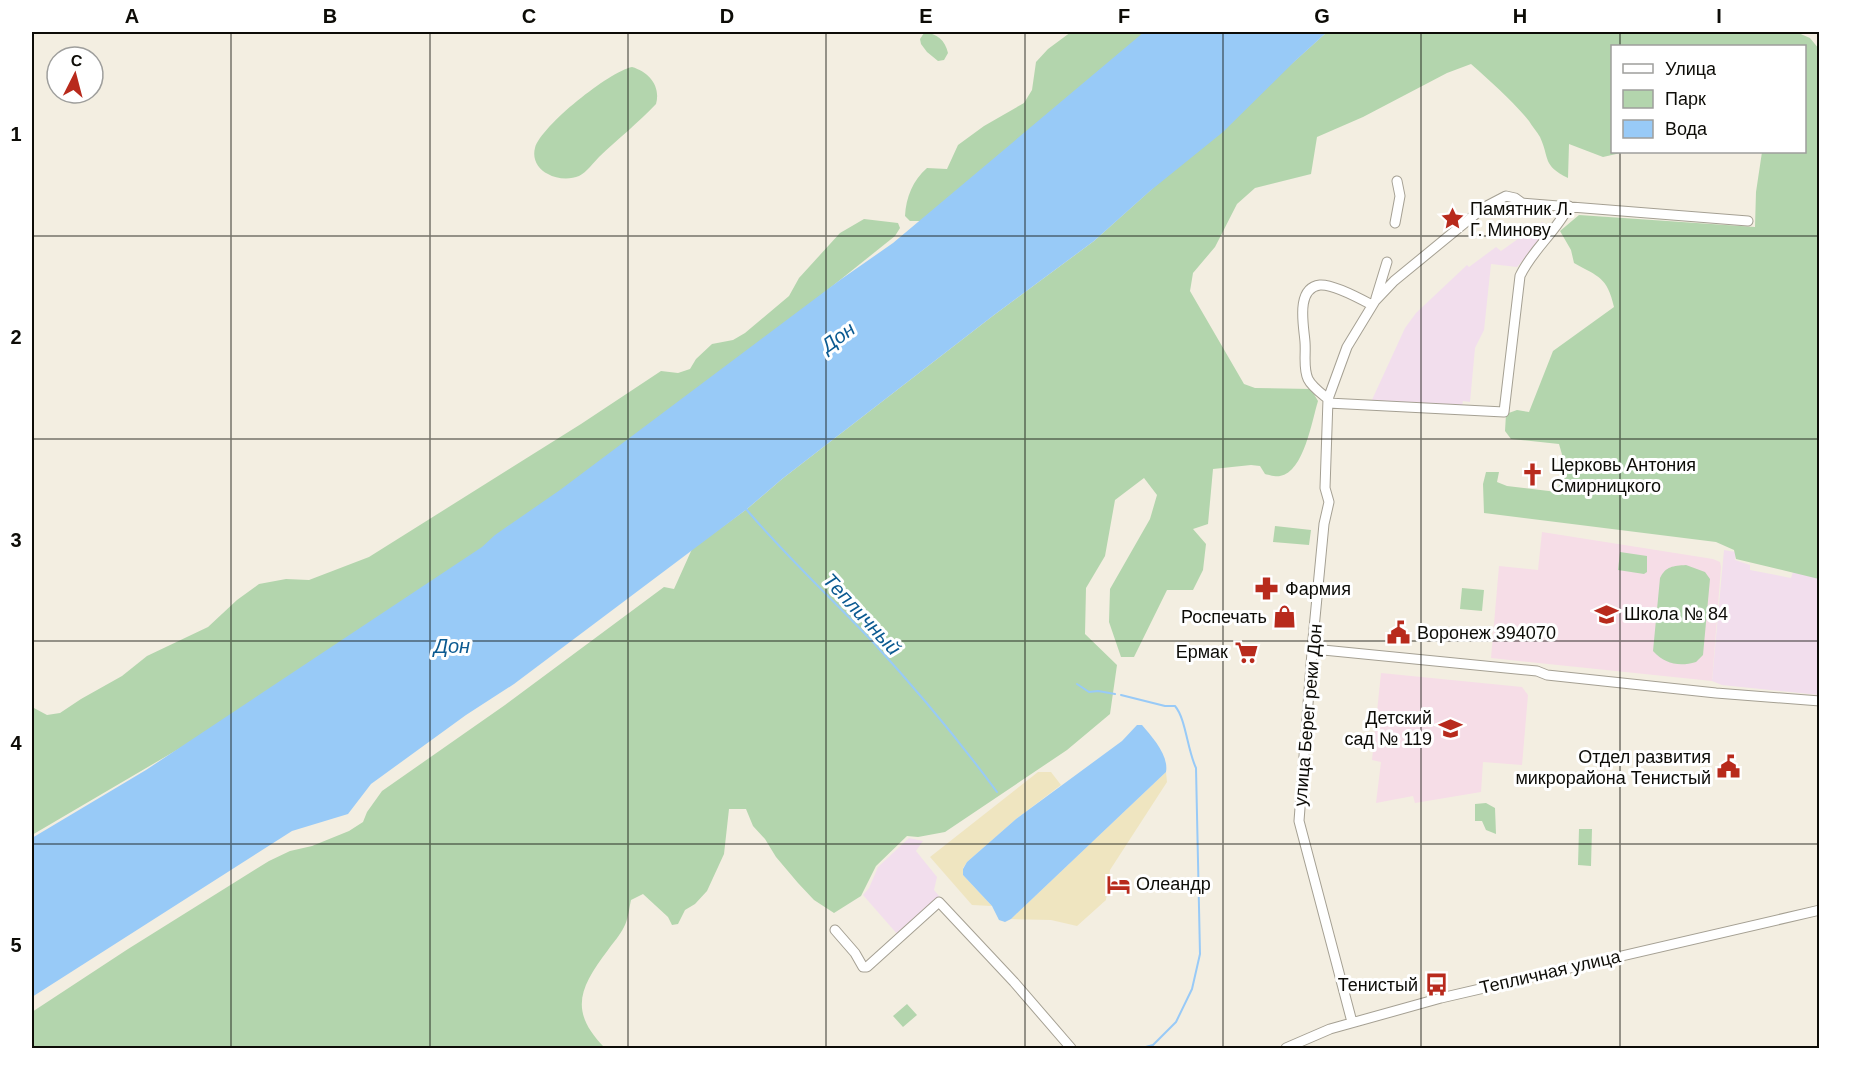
<svg xmlns="http://www.w3.org/2000/svg" width="1851" height="1080" font-family="Arial,sans-serif">
<rect width="100%" height="100%" fill="#f3eee1"/>
<path fill="#f2deed" d="M 1542,222 L 1551,228 L 1517,267 L 1491,264 L 1484,330 L 1475,348 L 1470,402 L 1463,401 L 1462,406 L 1371,402 L 1405,328 L 1416,313 L 1467,265 L 1469,267 L 1496,247 L 1501,251 Z
M 1724,550 L 1736,552 L 1735,560 L 1750,565 L 1750,570 L 1791,578 L 1793,572 L 1819,560 L 1819,695 L 1722,685 L 1712,681 Z
M 909,838 L 923,841 L 916,851 L 937,877 L 934,890 L 940,897 L 898,935 L 863,895 L 869,888 L 878,867 Z"/>
<path fill="#f6dde7" d="M 1542,532 L 1713,559 L 1720,562 L 1721,567 L 1712,681 L 1491,658 L 1499,566 L 1538,570 Z
M 1381,673 L 1522,687 L 1528,695 L 1522,765 L 1483,762 L 1481,792 L 1415,803 L 1413,796 L 1376,803 L 1381,762 L 1372,760 Z"/>
<path fill="#b3d5ad" d="M 1071,32 L 1150,32 L 922,221 L 910,221 L 905,216 C 906,197 913,180 927,168 L 947,169 L 958,145 L 984,126 L 1024,103 L 1032,90 L 1036,62 L 1048,49 Z
M 1327,32 L 1796,32 L 1810,38 L 1819,49 L 1819,579 L 1736,559 L 1734,550 L 1716,542 L 1484,513 L 1483,484 L 1486,472 L 1499,472 L 1497,482 L 1507,486 L 1557,492 L 1565,465 L 1559,444 L 1511,439 L 1505,431 L 1506,414 L 1517,410 L 1529,412 L 1553,351 L 1614,307 C 1607,277 1599,277 1574,263 L 1571,250 L 1560,231 L 1579,215 L 1755,227 L 1756,192 L 1762,152 L 1804,152 L 1804,46 L 1612,46 L 1612,152 L 1625,152 L 1603,157 L 1569,144 L 1568,178 C 1542,165 1550,159 1540,137 C 1537,132 1532,126 1529,121 C 1512,100 1491,82 1471,64 L 1447,73 L 1363,117 L 1317,137 L 1311,174 L 1255,188 L 1237,204 L 1215,247 L 1193,273 L 1190,291 L 1244,384 L 1255,388 L 1311,389 L 1318,401 C 1312,420 1304,472 1280,476 C 1276,477 1269,475 1265,474 L 1260,466 L 1251,465 L 1213,469 L 1208,524 L 1193,529 L 1206,544 L 1203,570 L 1193,590 L 1167,590 L 1134,657 L 1121,657 L 1109,622 L 1110,589 L 1150,519 L 1157,495 L 1144,478 L 1115,500 L 1105,556 L 1086,588 L 1085,634 L 1117,665 L 1110,714 L 1067,750 L 945,832 L 918,837 L 907,836 L 876,866 L 861,896 L 834,913 L 814,900 L 798,883 L 776,857 L 765,839 L 753,826 L 746,809 L 729,809 L 724,854 L 707,891 L 695,904 L 685,910 L 678,924 L 672,925 L 668,917 L 643,894 L 631,900 C 629,909 628,920 624,927 C 620,935 613,943 608,950 C 580,987 568,1011 605,1048 L 32,1048 L 32,1012 L 128,949 L 269,861 L 290,851 L 312,846 L 349,831 L 363,822 L 367,812 L 382,791 L 505,705 L 664,587 L 674,589 L 692,549 L 747,509 L 782,479 L 994,315 L 1094,241 Z
M 924,33 C 937,33 945,40 948,53 L 944,60 L 938,61 L 927,52 L 921,44 L 920,39 Z
M 632,67 C 649,72 661,86 656,104 C 638,123 618,139 599,157 C 593,163 587,172 579,176 C 570,180 556,179 548,174 C 538,169 532,159 535,148 C 542,125 609,72 632,67 Z
M 864,219 L 898,223 L 900,228 L 895,236 L 765,340 L 470,559 L 228,720 L 32,835 L 32,707 L 47,715 L 60,713 L 81,699 L 122,676 L 147,656 L 208,627 L 237,600 L 259,584 L 286,579 L 309,580 L 369,557 L 581,424 L 661,371 L 678,373 L 690,369 L 696,359 L 712,344 L 733,340 L 745,333 L 789,296 L 799,278 L 840,233 Z
M 1275,526 L 1311,530 L 1309,545 L 1273,542 Z
M 1620,552 L 1647,556 L 1647,572 L 1644,574 L 1618,570 Z
M 1686,565 L 1705,572 L 1710,579 L 1703,655 L 1696,662 C 1679,667 1665,664 1653,651 L 1660,578 C 1666,566 1673,566 1686,565 Z
M 1462,588 L 1484,590 L 1482,611 L 1460,609 Z
M 1486,803 L 1495,808 L 1496,834 L 1486,830 L 1482,821 L 1475,821 L 1475,804 Z
M 1579,829 L 1592,829 L 1591,866 L 1578,865 Z
M 907,1004 L 917,1015 L 903,1027 L 893,1016 Z"/>
<path fill="#efe5c0" d="M 1038,772 L 1051,772 L 1061,785 L 1016,819 L 967,862 L 963,868 L 963,875 L 992,906 L 972,905 L 930,857 Z
M 1166,772 L 1167,782 L 1110,870 L 1106,900 L 1077,926 L 1051,920 L 1011,919 Z"/>
<path fill="#98caf7" d="M 1144,32 L 1327,32 L 1294,62 L 1223,132 L 1150,191 L 1094,241 L 994,315 L 782,479 L 747,509 L 514,684 L 466,715 L 371,784 L 348,814 L 292,831 L 32,997 L 32,838 L 146,770 L 482,547 L 495,535 L 560,490 L 840,280 L 893,243 Z
M 1137,725 L 1142,725 C 1152,737 1169,755 1166,772 L 1011,919 L 1005,922 L 999,920 L 992,906 L 963,875 L 963,869 L 967,862 L 1016,819 L 1122,741 Z"/>
<g fill="none" stroke-linecap="round" stroke-linejoin="round">
<path stroke="#98caf7" stroke-width="2" d="M 746,509 C 785,555 830,597 872,641 C 916,689 958,739 997,792
M 1077,684 L 1089,692 L 1098,691 L 1115,694
M 1121,695 L 1165,706 L 1175,706 C 1186,719 1187,749 1196,768 L 1200,954 L 1192,989 L 1176,1022 L 1153,1045 L 1142,1048"/>
<defs>
<path id="minor" d="M 1395,223 L 1400,196 L 1397,181
M 1376,298 L 1387,262
M 1328,399 C 1322,394 1312,387 1308,379 C 1303,368 1306,355 1305,342 C 1304,327 1295,288 1320,285 C 1333,284 1361,299 1372,305
M 1328,403 L 1504,412 L 1520,276 C 1532,250 1556,232 1569,206
M 1313,649 L 1537,671 L 1547,675 L 1716,693 L 1820,701
M 835,930 L 855,953 L 863,967 L 867,967 L 939,902 L 1014,982 L 1071,1048
M 1352,1022 L 1299,821 L 1313,639 L 1324,524 L 1329,502 L 1325,488 L 1328,399 L 1347,347 L 1375,301 L 1394,281 L 1483,208 L 1506,196 L 1515,198 L 1522,203 L 1748,221
M 1286,1048 L 1330,1029 L 1441,998 L 1820,910"/>
</defs>
<use href="#minor" stroke="#a5a093" stroke-width="11"/>
<use href="#minor" stroke="#fff" stroke-width="9"/>
</g>
<path fill="none" stroke="#0d0c07" stroke-width="1.5" stroke-opacity="0.55" d="M 231,32 L 231,1048M 430,32 L 430,1048M 628,32 L 628,1048M 826,32 L 826,1048M 1025,32 L 1025,1048M 1223,32 L 1223,1048M 1421,32 L 1421,1048M 1620,32 L 1620,46M 1620,152 L 1620,1048M 32,236 L 1820,236M 32,439 L 1820,439M 32,641 L 1820,641M 32,844 L 1820,844"/>
<defs>
<symbol id="sight-bare" viewBox="-9 -9 18 18"><path d="M0-6L1.8-2.2L6-1.7L2.9 1.2L3.7 5.4L0 3.3L-3.7 5.4L-2.9 1.2L-6-1.7L-1.8-2.2Z" fill="#b82a1c" stroke="#fff" stroke-width="2.5" paint-order="stroke"/></symbol>
<symbol id="church-bare" viewBox="-9 -9 18 18"><path d="M-1.2-6h2.4v3.5h3.3v2.4h-3.3V6h-2.4V-.1h-3.3v-2.4h3.3Z" fill="#b82a1c" stroke="#fff" stroke-width="2.5" paint-order="stroke"/></symbol>
<symbol id="pharmacy-bare" viewBox="-9 -9 18 18"><path d="M-2-6h4v4h4v4h-4v4h-4v-4h-4v-4h4Z" fill="#b82a1c" stroke="#fff" stroke-width="2.5" paint-order="stroke"/></symbol>
<symbol id="school-bare" viewBox="-9 -9 18 18"><path d="M0-5L7-2L0 1L-7-2ZM-4 1L0 2.5L4 1V4Q0 6-4 4Z" fill="#b82a1c" stroke="#fff" stroke-width="2.5" paint-order="stroke"/></symbol>
<symbol id="shop-bare" viewBox="-9 -9 18 18"><path d="M-5-2.5h2.3a2.7 3.5 0 0 1 5.4 0H5L5.5 6h-11ZM-1.5-2.5h3a1.5 2.3 0 0 0-3 0Z" fill="#b82a1c" stroke="#fff" stroke-width="2.5" paint-order="stroke"/></symbol>
<symbol id="civic-bare" viewBox="-9 -9 18 18"><path d="M-.6-6.5H3V-4.5H.6V-3L4-1V1h2V6H-6V1h2V-1L-.6-3ZM-1.2 2.5V6h2.4V2.5Z" fill="#b82a1c" stroke="#fff" stroke-width="2.5" paint-order="stroke"/></symbol>
<symbol id="supermarket-bare" viewBox="-9 -9 18 18"><path d="M-6-5.5h2.5l.6 2H6L4.5 2H-2.5L-4.4-4H-6ZM-1.5 3.2a1.3 1.3 0 1 0 .1 0ZM3 3.2a1.3 1.3 0 1 0 .1 0Z" fill="#b82a1c" stroke="#fff" stroke-width="2.5" paint-order="stroke"/></symbol>
<symbol id="hotel-bare" viewBox="-9 -9 18 18"><path d="M-6-4.5h1.5V1H6V5H4.5V3h-9V5H-6ZM-4 0a1.8 1.8 0 1 1 3.6 0ZM.5 0V-2.5h3Q6-2.5 6 0Z" fill="#b82a1c" stroke="#fff" stroke-width="2.5" paint-order="stroke"/></symbol>
<symbol id="bus-bare" viewBox="-9 -9 18 18"><path d="M-5-6H5V4H4V6H2V4H-2V6H-4V4H-5ZM-3.5-4V0h7V-4ZM-3.5 1.2v1.5H-2V1.2ZM2 1.2v1.5H3.5V1.2Z" fill="#b82a1c" stroke="#fff" stroke-width="2.5" paint-order="stroke"/></symbol>
</defs>
<g fill-rule="evenodd">
<use href="#sight-bare" x="1436" y="202" width="33" height="33"/>
<use href="#church-bare" x="1516" y="458" width="33" height="33"/>
<use href="#pharmacy-bare" x="1250" y="572" width="33" height="33"/>
<use href="#school-bare" x="1590" y="598" width="33" height="33"/>
<use href="#shop-bare" x="1268" y="600" width="33" height="33"/>
<use href="#civic-bare" x="1382" y="616" width="33" height="33"/>
<use href="#supermarket-bare" x="1230" y="636" width="33" height="33"/>
<use href="#school-bare" x="1434" y="712" width="33" height="33"/>
<use href="#civic-bare" x="1712" y="750" width="33" height="33"/>
<use href="#hotel-bare" x="1102" y="868" width="33" height="33"/>
<use href="#bus-bare" x="1420" y="968" width="33" height="33"/>
</g>
<g text-anchor="middle" dominant-baseline="central" stroke-width="6" stroke-linejoin="round" paint-order="stroke">
<g font-size="18" fill="#0d0c07" stroke="#fff" text-anchor="start">
<text x="1470" y="209">Памятник Л.<tspan x="1470" dy="21">Г. Минову</tspan></text>
<text x="1551" y="465">Церковь Антония<tspan x="1551" dy="21">Смирницкого</tspan></text>
<text x="1285" y="589">Фармия</text>
<text x="1624" y="614">Школа № 84</text>
<text x="1267" y="617" text-anchor="end">Роспечать</text>
<text x="1417" y="633">Воронеж 394070</text>
<text x="1228" y="652" text-anchor="end">Ермак</text>
<text x="1432" y="718" text-anchor="end">Детский<tspan x="1432" dy="21">сад № 119</tspan></text>
<text x="1711" y="757" text-anchor="end">Отдел развития<tspan x="1711" dy="21">микрорайона Тенистый</tspan></text>
<text x="1136" y="884">Олеандр</text>
<text x="1418" y="985" text-anchor="end">Тенистый</text>
</g>
<g font-size="18" fill="#0d0c07" stroke="#fff">
<text transform="translate(1308 715) rotate(-85)">улица Берег реки Дон</text>
<text transform="translate(1550 972) rotate(-13)">Тепличная улица</text>
</g>
<g font-size="20" font-style="italic" fill="#0b5a91" stroke="#fff">
<text transform="translate(838 337) rotate(-36)">Дон</text>
<text transform="translate(862 614) rotate(47)">Тепличный</text>
<text x="452" y="646">Дон</text>
</g>
</g>
<rect width="1851" height="1080" fill="none" stroke="#ffffff" stroke-width="66"/>
<rect x="1611" y="45" width="195" height="108" fill="#ffffff" stroke="#9e9e9c" stroke-width="1.5"/>
<rect x="1623" y="64" width="30" height="9" fill="#ffffff" stroke="#9e9e9c" stroke-width="1.5"/>
<text x="1665" y="75" font-size="18" fill="#0d0c07">Улица</text>
<rect x="1623" y="90" width="30" height="18" fill="#b3d5ad" stroke="#9e9e9c" stroke-width="1.5"/>
<text x="1665" y="105" font-size="18" fill="#0d0c07">Парк</text>
<rect x="1623" y="120" width="30" height="18" fill="#98caf7" stroke="#9e9e9c" stroke-width="1.5"/>
<text x="1665" y="135" font-size="18" fill="#0d0c07">Вода</text>
<g transform="translate(75 75) rotate(6)"><circle r="28" fill="#ffffff" stroke="#9e9e9c" stroke-width="1.5"/>
<path d="M0-4.5L10 22L0 15L-10 22Z" fill="#b82a1c"/>
<text y="-9" font-size="16" font-weight="bold" text-anchor="middle" fill="#0d0c07">С</text>
</g>
<rect x="33" y="33" width="1785" height="1014" fill="none" stroke="#0d0c07" stroke-width="2"/>
<g font-size="20" text-anchor="middle" font-weight="bold" fill="#0d0c07">
<text x="132" y="23">A</text>
<text x="330" y="23">B</text>
<text x="529" y="23">C</text>
<text x="727" y="23">D</text>
<text x="926" y="23">E</text>
<text x="1124" y="23">F</text>
<text x="1322" y="23">G</text>
<text x="1520" y="23">H</text>
<text x="1719" y="23">I</text>
<text x="16" y="141">1</text>
<text x="16" y="344">2</text>
<text x="16" y="547">3</text>
<text x="16" y="750">4</text>
<text x="16" y="952">5</text>
</g>
</svg>
